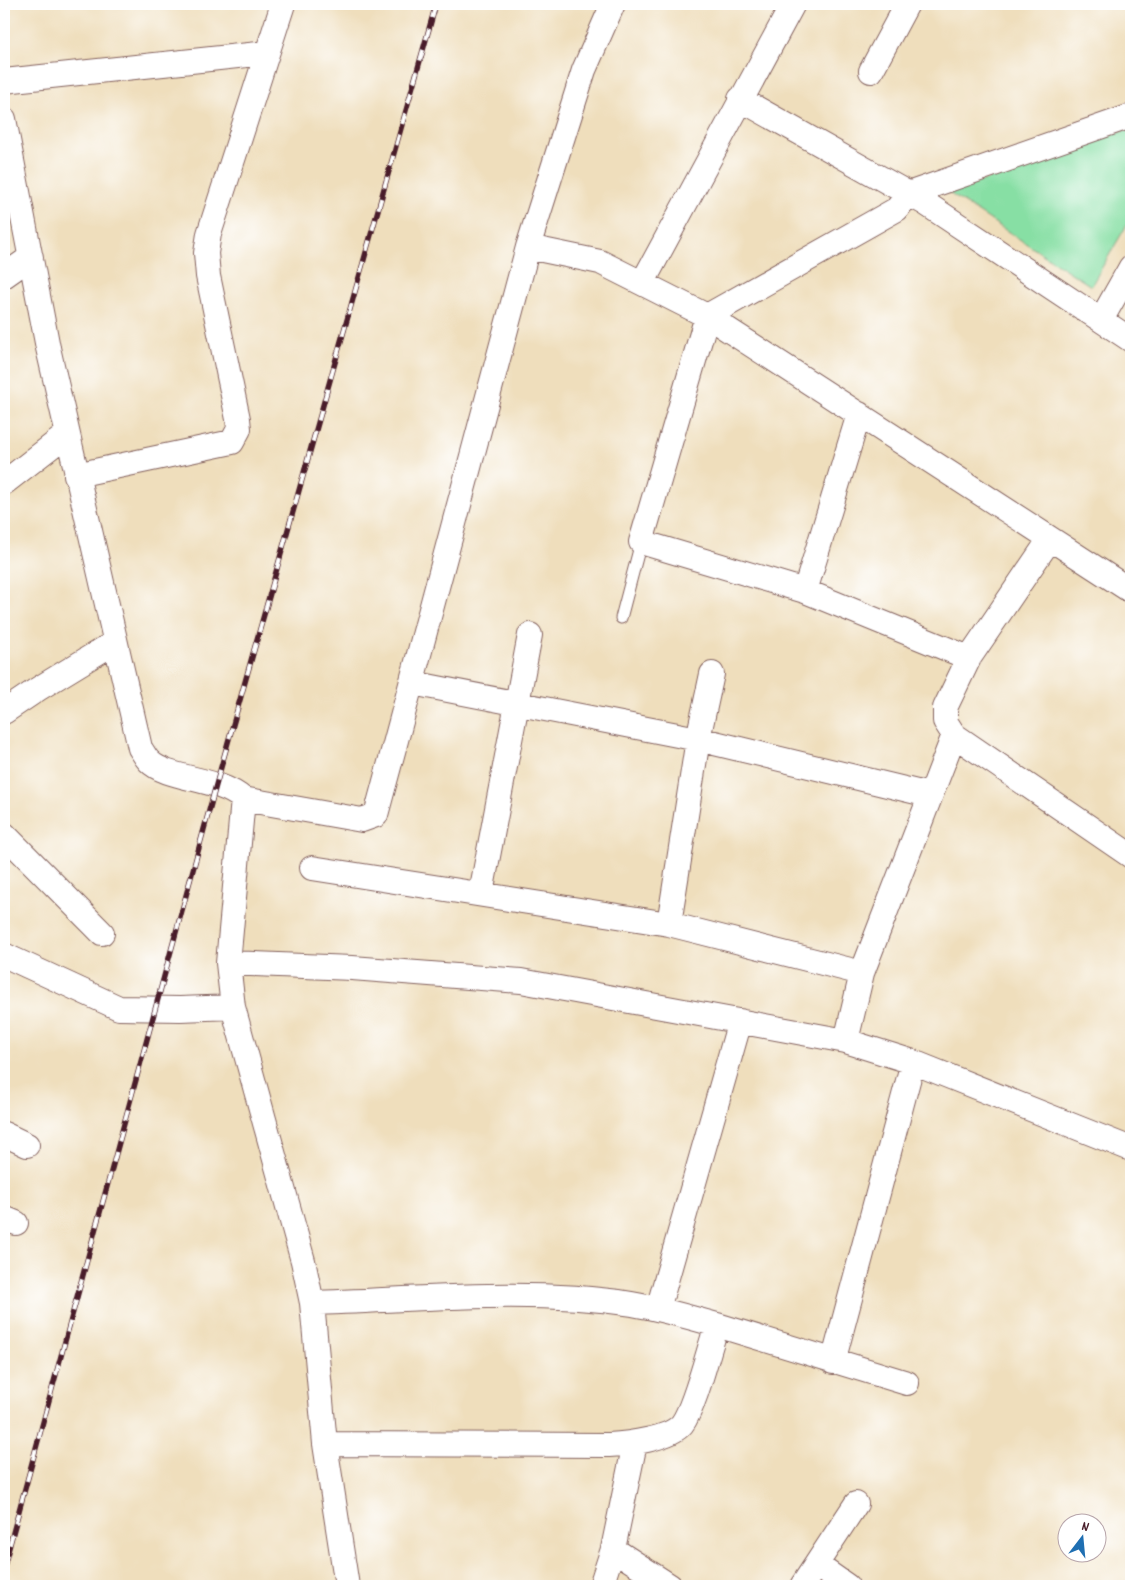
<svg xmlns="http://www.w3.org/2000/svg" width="1135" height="1590" font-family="Dekko,sans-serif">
<rect width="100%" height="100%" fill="#fff"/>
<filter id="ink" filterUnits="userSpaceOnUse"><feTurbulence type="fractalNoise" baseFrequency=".02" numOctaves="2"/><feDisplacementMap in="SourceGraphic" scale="10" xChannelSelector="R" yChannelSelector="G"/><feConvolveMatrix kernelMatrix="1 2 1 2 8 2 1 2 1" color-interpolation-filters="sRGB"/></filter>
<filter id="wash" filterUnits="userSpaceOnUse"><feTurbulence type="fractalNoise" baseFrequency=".0096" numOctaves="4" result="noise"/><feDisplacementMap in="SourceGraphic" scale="20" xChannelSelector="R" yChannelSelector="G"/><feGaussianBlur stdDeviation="1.12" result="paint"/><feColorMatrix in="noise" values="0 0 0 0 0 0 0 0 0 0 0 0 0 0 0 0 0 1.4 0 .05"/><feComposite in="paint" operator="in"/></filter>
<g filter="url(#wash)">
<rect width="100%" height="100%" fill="#efdebc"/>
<path fill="#87dfa4" stroke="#687f68" d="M 1131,128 L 1131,218 L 1091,286 L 949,193 Z"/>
</g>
<g filter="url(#ink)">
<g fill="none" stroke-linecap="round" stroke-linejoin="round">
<defs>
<path id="service" d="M 621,618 L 641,542"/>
<path id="minor" d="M 871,71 L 907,4
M 4,81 L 267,53
M 740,99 L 925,203 L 1131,340
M 4,119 L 48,348 L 140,748 C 143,752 145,757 149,761 C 167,780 219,777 243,799 L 228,963 L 233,1007 L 303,1261 L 312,1303 L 325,1444 L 347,1586
M 528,247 L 600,262 L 707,316 L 1131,591
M 4,276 L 31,257
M 643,282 L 793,4
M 1101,320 L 1131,267
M 76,475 L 232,442 L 239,429 L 238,419 L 208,276 L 206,253 L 209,234 L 283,4
M 4,483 L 67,434
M 1050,539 L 969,658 L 945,708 L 945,721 L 954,735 L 1131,856
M 805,591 L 859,414
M 969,658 L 805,591 L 641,542 L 707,316 L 897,209 L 908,194 L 1131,116
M 412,683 L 698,739 L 929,795
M 4,712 L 38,689 L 115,642
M 954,735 L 862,973 L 846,1041 L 913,1062 L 1131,1149
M 243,799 L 362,820 L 376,815 L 528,247 L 584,70 L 613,4
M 4,834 L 102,933
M 312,868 L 669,924 L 862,973
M 481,893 L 530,635
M 669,924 L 698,739 L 712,674
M 4,955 L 119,1008 L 180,1009 L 233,1007
M 228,963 L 352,968 L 521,981 L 846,1041
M 4,1134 L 27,1145
M 4,1218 L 16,1223
M 312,1303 C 418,1300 527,1288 632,1304 C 661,1309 689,1317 717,1325
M 658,1309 L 740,1021
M 833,1362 L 913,1062
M 325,1444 L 609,1445 C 627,1444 670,1439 682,1424 C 695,1407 709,1348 717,1325 L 907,1383
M 613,1549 L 670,1586
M 817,1565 L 847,1586
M 601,1586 L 613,1549 L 635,1443
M 802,1586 L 856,1504"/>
</defs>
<use href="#service" stroke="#84625e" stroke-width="13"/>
<use href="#minor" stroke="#84625e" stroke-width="26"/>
<use href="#service" stroke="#fff" stroke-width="11"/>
<use href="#minor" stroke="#fff" stroke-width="24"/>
<defs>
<path id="rail" d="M 4,1566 L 216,785 L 436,4"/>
</defs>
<use href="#rail" stroke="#4a1f2b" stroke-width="5.5"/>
<use href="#rail" stroke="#fff" stroke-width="4" stroke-dasharray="11" stroke-linecap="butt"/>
</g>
</g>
<rect width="1135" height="1590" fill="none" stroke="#fff" stroke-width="20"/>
<g transform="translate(1082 1538) rotate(16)"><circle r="24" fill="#ffffff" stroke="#b7a5aa"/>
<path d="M0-4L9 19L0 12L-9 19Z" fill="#1f6fb2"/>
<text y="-8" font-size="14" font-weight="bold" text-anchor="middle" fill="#4a1f2b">N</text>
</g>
</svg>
